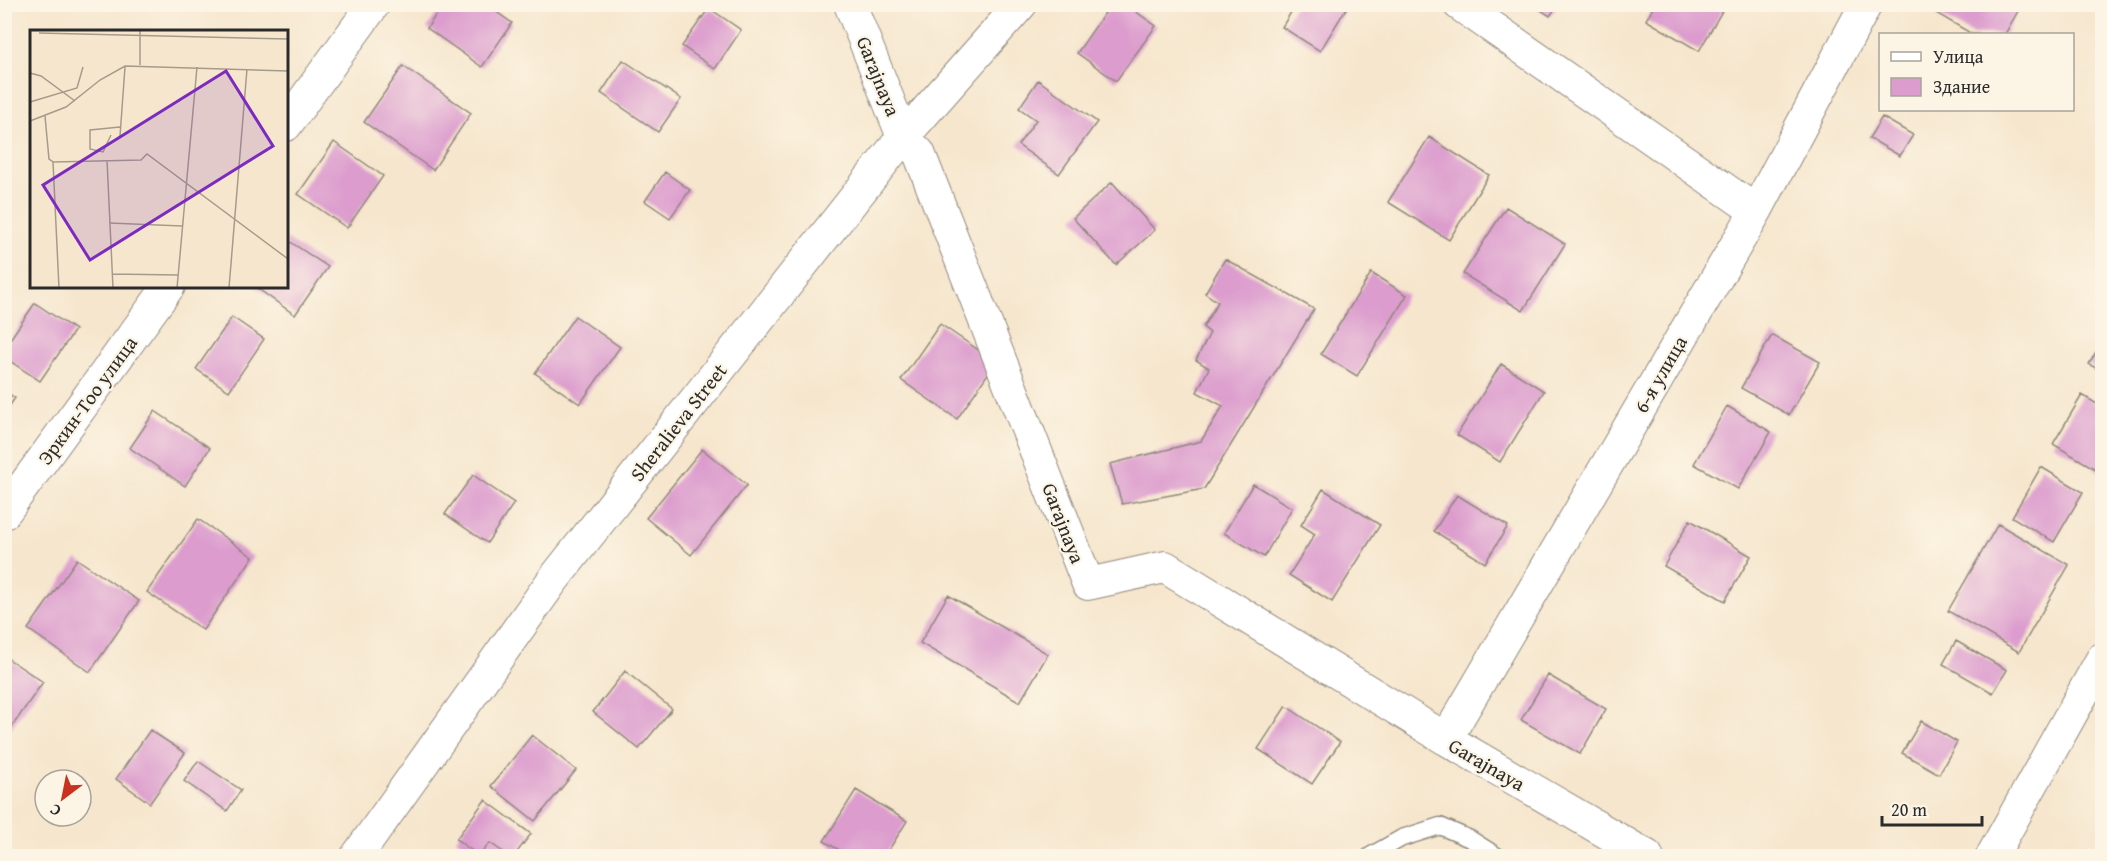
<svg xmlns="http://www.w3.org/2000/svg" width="2107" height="861" font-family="'Gentium Book Plus',serif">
<rect width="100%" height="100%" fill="#fcf5e5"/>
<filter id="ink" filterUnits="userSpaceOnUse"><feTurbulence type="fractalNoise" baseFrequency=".0167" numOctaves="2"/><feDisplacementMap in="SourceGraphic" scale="12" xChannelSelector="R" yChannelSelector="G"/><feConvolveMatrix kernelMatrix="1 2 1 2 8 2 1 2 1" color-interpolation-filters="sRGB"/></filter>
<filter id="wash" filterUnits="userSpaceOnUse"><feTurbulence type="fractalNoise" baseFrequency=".008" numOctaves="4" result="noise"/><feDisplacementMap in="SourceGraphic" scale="24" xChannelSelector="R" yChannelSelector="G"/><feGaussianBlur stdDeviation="1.35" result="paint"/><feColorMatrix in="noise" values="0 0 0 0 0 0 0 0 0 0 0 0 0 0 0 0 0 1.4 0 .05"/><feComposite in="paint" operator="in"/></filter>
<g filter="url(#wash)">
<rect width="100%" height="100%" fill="#f6e6cd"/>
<g id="blocks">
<path fill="#dc9cce" d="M 443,4 L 485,4 L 512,23 L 482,67 L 427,28 Z
M 1111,4 L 1125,4 L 1156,26 L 1116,81 L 1077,53 Z
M 1296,4 L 1349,4 L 1320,51 L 1282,27 Z
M 1655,4 L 1726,4 L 1699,51 L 1646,20 Z
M 1941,4 L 2022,4 L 2005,34 L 1972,34 L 1936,13 Z
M 1533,5 L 1558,5 L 1550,16 Z
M 709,8 L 741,30 L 715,69 L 682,46 Z
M 623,60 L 681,99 L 658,132 L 601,93 Z
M 403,66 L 471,113 L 433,170 L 364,122 Z
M 1038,80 L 1097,122 L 1059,174 L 1018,145 L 1036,120 L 1019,108 Z
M 1882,117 L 1913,135 L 1900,156 L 1869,138 Z
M 1429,137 L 1489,175 L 1449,240 L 1388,202 Z
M 334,142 L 383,176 L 347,228 L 298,194 Z
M 665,172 L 690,190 L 670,218 L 645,201 Z
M 1112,182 L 1155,230 L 1116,265 L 1073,218 Z
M 1506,207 L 1565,244 L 1523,311 L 1463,274 Z
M 286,239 L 328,267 L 295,315 L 254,286 L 286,286 Z
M 1225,259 L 1314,309 L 1204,489 L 1122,504 L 1110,464 L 1201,441 L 1223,406 L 1197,392 L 1209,368 L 1196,360 L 1210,333 L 1203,327 L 1218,302 L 1205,293 Z
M 1371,273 L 1407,295 L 1357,376 L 1321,354 Z
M 35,303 L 75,330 L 40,381 L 4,357 L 4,348 Z
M 575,316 L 620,347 L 580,404 L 535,373 Z
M 232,317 L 264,339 L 229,391 L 196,369 Z
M 940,324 L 996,362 L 957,419 L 901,380 Z
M 1772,335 L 1820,362 L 1789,415 L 1741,388 Z
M 2102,342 L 2102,372 L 2089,364 Z
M 1501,364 L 1544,391 L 1500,462 L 1457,435 Z
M 4,391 L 15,398 L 4,414 Z
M 2082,395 L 2102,407 L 2102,473 L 2053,444 Z
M 1727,406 L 1771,432 L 1738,489 L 1694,464 Z
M 155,411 L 210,448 L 185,486 L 130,448 Z
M 702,449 L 747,485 L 691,555 L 646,518 Z
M 2041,467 L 2083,492 L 2054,542 L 2012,517 Z
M 473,475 L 514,503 L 487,543 L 445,514 Z
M 1253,484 L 1292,508 L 1264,557 L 1224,533 Z
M 1323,489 L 1380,525 L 1332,602 L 1289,575 L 1315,534 L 1301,525 Z
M 1457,495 L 1508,526 L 1485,563 L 1434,531 Z
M 198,519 L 253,557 L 203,630 L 147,592 Z
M 1690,520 L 1751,556 L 1725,601 L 1664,566 Z
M 1998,524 L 2069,565 L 2019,652 L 1948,611 Z
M 77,559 L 139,601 L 90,672 L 28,629 Z
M 948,595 L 1048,654 L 1020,702 L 920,643 Z
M 1956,641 L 2007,670 L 1993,693 L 1943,664 Z
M 4,656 L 43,682 L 4,738 Z
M 625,671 L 672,709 L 639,749 L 593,712 Z
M 1548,675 L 1606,709 L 1580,754 L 1521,720 Z
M 1286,706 L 1340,742 L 1312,784 L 1258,749 Z
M 1921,721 L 1957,742 L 1939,774 L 1902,753 Z
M 150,730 L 185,753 L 150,803 L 116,779 Z
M 532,735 L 576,770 L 535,821 L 491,786 Z
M 198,761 L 241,790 L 227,811 L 184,781 Z
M 856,790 L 907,821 L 885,856 L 849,856 L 824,841 Z
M 485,800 L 531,834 L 514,856 L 509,856 L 490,843 L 479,856 L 456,839 Z"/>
</g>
</g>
<g filter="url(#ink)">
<use href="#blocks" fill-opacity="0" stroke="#90887c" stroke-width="1.5"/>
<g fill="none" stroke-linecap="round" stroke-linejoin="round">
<defs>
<path id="lane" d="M 1370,856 L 1402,838 L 1440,826 L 1470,839 L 1497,856"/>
<path id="street" d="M 850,4 L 903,137 L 919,153 L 1088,584 L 1165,567 L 1446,739 L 1647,856
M 1459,4 L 1756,211
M 286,125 L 374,4
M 4,513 L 169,286
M 1446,739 L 1756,211 L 1866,4
M 357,856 L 553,580 L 903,137 L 1021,4
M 1992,856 L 2102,659"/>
</defs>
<use href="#lane" stroke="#90887c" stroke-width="19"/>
<use href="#street" stroke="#90887c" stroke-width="34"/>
<use href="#lane" stroke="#fff" stroke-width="16"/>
<use href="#street" stroke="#fff" stroke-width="32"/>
</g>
</g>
<g text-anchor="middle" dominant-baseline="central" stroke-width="4.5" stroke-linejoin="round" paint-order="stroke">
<g font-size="20" fill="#2b2b2b" stroke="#fcf5e5">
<text transform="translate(879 76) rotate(68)">Garajnaya</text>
<text transform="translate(1660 374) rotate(-60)">6-я улица</text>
<text transform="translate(87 400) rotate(-54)">Эркин-Тоо улица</text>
<text transform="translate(678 422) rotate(-52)">Sheralieva Street</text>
<text transform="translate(1064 523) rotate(69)">Garajnaya</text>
<text transform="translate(1487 764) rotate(30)">Garajnaya</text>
</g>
</g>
<g transform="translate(30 30)">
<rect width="258" height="258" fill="#f6e6cd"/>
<path fill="none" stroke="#a59b8c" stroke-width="1.5" d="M 110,0 L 110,35M 9,3 L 258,9M 0,43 L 11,46 L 45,71M 0,72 L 47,58 L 53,37M 15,86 L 19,129 L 23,132 L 29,258M 0,91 L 36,77 L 70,50 L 95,36 L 258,41M 81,105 L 73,122 L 60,119 L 60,100 L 90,97M 90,106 L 95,37M 77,130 L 83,258M 23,132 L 111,130 L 117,124 L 258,229M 79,193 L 152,196M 82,244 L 148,245M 147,258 L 167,37M 199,258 L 217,39"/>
<path fill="#7b2cbf" fill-opacity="0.15" stroke="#7b2cbf" stroke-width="3" d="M 196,41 L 243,116 L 60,230 L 13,155 Z"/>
<rect width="258" height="258" fill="none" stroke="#2b2b2b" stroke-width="3"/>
</g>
<rect width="2107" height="861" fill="none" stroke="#fcf5e5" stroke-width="24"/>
<rect x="1879" y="33" width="195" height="78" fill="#fcf5e5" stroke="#a8a49b" stroke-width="1.5"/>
<rect x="1891" y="52" width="30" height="9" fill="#ffffff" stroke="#a8a49b" stroke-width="1.5"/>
<text x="1933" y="63" font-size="18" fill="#2b2b2b">Улица</text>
<rect x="1891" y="78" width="30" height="18" fill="#dc9cce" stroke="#a8a49b" stroke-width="1.5"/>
<text x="1933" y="93" font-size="18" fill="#2b2b2b">Здание</text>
<g transform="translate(63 798) rotate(212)"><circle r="28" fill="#fcf5e5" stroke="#a8a49b" stroke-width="1.5"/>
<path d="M0-4.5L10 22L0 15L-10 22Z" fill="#c8321e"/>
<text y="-9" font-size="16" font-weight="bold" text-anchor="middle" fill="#2b2b2b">С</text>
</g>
<path d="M1882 816v9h100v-9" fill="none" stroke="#2b2b2b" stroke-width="3"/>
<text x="1891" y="816" font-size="18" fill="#2b2b2b" stroke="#fcf5e5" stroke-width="4.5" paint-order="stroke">20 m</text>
</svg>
